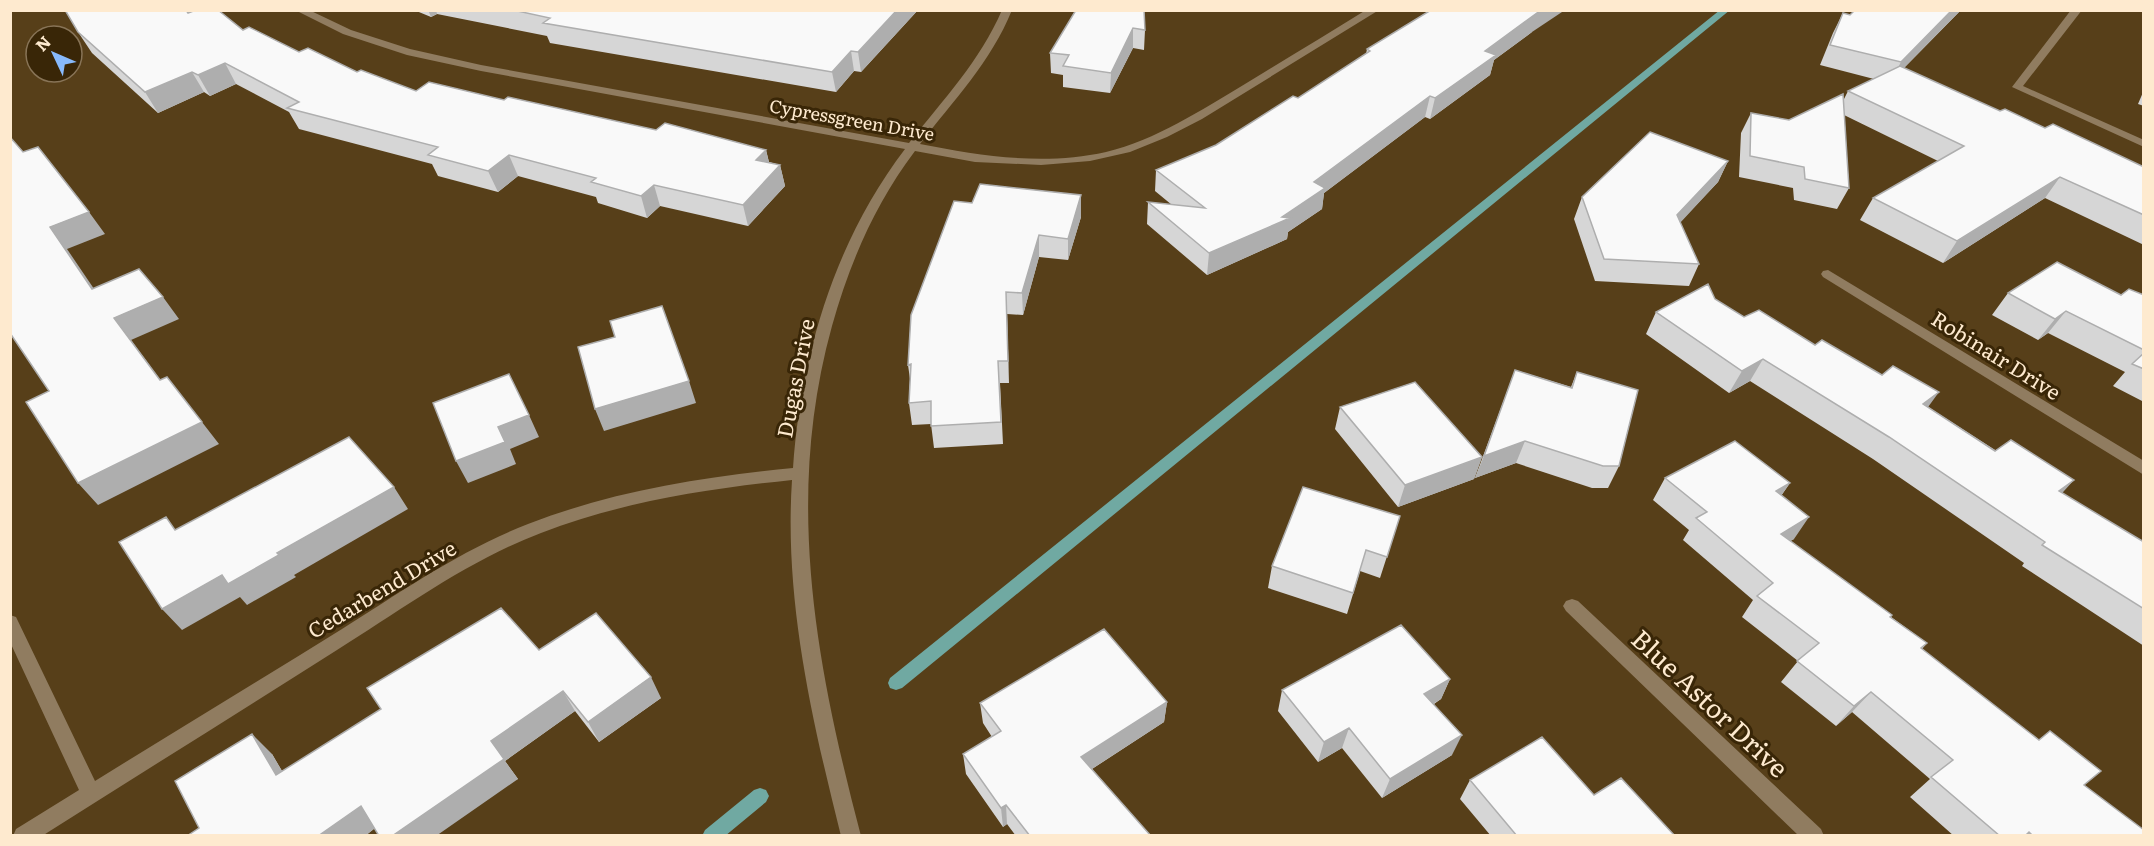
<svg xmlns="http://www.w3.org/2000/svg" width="2154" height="846" font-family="Literata,serif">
<rect width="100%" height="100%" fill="#573f19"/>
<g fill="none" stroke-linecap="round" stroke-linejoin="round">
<path fill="#70a9a2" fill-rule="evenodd" d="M 1720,10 L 1730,10 L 902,688 L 896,690 L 890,688 L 888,683 L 890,678 Z
M 760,788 L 766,790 L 769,796 L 766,802 L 725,836 L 702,836 L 705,830 L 754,790 Z"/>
<path fill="#907c60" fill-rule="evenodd" d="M 295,10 L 309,10 L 351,30 L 410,49 L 481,65 L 909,143 C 943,100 980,61 1002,10 L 1012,10 C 991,62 953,101 920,144 C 981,156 1044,166 1106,152 C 1156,140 1201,110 1245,84 C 1286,59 1326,35 1366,10 L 1379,10 L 1202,119 L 1167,137 L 1130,152 L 1090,161 L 1041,165 L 975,162 L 915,151 C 875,204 850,262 832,326 C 784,499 816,665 861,836 L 841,836 C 812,720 784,600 792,480 C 707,489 621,502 541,533 C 467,561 403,609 337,650 C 239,712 140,774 42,836 L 13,836 L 16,829 L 79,790 L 10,642 L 10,615 L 16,617 L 95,781 C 177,730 260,680 342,629 C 402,591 461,550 528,524 C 613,491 703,477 793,468 C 801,354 835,241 905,149 L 481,71 L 407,55 L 343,34 Z
M 2071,10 L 2082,10 L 2023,86 L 2144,140 L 2144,147 L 2012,87 Z
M 1828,270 L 2144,461 L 2144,475 L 1823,277 L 1821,274 L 1823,271 Z
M 1572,599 L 1578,601 L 1821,829 L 1824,836 L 1799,836 L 1566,611 L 1563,606 L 1566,601 Z"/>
</g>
<path fill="#d6d6d6" d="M 414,10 L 918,10 L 861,72 L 854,71 L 836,92 L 550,43 L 547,36 L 437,14 L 431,17 Z
M 1076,10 L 1145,30 L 1144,50 L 1133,48 L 1110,93 L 1063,87 L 1063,75 L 1051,73 L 1050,53 Z
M 1855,10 L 1961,10 L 1904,68 L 2000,111 L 2045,128 L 2144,167 L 2144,245 L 2045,198 L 1943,263 L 1860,220 L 1873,198 L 1938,161 L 1844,115 L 1849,188 L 1837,209 L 1794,200 L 1793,188 L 1739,177 L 1741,133 L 1751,113 L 1789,120 L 1843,101 L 1848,91 L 1874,79 L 1820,65 L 1833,33 L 1843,13 L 1850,15 Z
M 188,13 L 243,30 L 299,52 L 357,72 L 416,91 L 504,100 L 656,130 L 766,150 L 769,162 L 780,165 L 785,186 L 748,226 L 660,206 L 647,218 L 598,203 L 596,197 L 518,176 L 498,192 L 438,176 L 432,164 L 299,129 L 289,112 L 236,84 L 210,96 L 204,92 L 158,113 L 92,53 L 78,32 Z
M 1532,32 L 1494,60 L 1490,75 L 1430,119 L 1425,117 L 1324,193 L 1322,209 L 1288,232 L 1287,239 L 1207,275 L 1147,224 L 1148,202 L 1172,205 L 1155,191 L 1156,170 L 1216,145 L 1298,98 L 1366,54 L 1367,49 Z
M 2144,90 L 2144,106 L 2138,104 Z
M 1728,161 L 1718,182 L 1680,222 L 1699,264 L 1689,286 L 1595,281 L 1574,219 L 1582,197 Z
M 954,201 L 1081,217 L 1068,260 L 1039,257 L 1023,315 L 1007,314 L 1009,383 L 1000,383 L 1003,444 L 934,448 L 931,424 L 912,425 L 909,403 L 910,379 L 908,365 Z
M 2008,293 L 2144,295 L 2144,402 L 2113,386 L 2125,372 L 2048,333 L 2038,340 L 1992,315 Z
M 1715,299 L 1744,317 L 1815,345 L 1928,407 L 2062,493 L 2144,542 L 2144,646 L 2022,566 L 2024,563 L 1873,459 L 1750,381 L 1729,393 L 1646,334 L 1656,312 Z
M 1515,370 L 1571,387 L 1577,372 L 1619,466 L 1608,488 L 1592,488 L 1516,463 L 1475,478 Z
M 1340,407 L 1482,457 L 1474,479 L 1398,507 L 1335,429 Z
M 1665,478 L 1790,483 L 1781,496 L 1794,539 L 1790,541 L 1892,615 L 1891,617 L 1927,643 L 1922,649 L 2144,836 L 1954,836 L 1910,797 L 1930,779 L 1852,712 L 1836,726 L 1781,682 L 1798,661 L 1742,617 L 1753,600 L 1683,540 L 1689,530 L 1653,500 Z
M 1400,516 L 1380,578 L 1360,571 L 1347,614 L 1268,588 L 1272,566 Z
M 539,650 L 661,698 L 599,742 L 575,711 L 505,761 L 518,779 L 375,828 L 365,836 L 187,836 L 199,828 L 272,754 L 282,771 Z
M 1450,679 L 1441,699 L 1434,704 L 1452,755 L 1382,798 L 1342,748 L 1318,762 L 1278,711 L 1282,690 Z
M 1167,702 L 1164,722 L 1092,769 L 1151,836 L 1016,836 L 1007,824 L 1003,827 L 966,774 L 963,754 L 992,737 L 983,723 L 980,703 Z
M 1470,780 L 1594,795 L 1675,836 L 1491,836 L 1460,799 Z"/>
<path fill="#aeaeae" d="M 428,10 L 436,10 L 437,14 L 431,17 Z
M 897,10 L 918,10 L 861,72 L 858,52 Z
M 1541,10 L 1565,10 L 1532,32 L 1494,60 L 1490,75 L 1430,119 L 1435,98 L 1485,51 Z
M 1952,10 L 1961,10 L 1890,82 L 1901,62 Z
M 1133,28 L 1133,48 L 1110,93 L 1111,73 Z
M 851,51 L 854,71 L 836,92 L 832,72 Z
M 225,63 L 236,84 L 210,96 L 198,75 Z
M 192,72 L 204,92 L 158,113 L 145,92 Z
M 1430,96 L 1425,117 L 1324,193 L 1322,209 L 1288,232 L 1287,239 L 1207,275 L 1209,253 L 1282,217 L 1314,182 Z
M 766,150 L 771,171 L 756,160 Z
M 509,155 L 518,176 L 498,192 L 488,171 Z
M 1728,161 L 1718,182 L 1667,237 L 1677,215 Z
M 780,165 L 785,186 L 748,226 L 743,205 Z
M 2060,177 L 2045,198 L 1943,263 L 1957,241 Z
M 654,185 L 660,206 L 647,218 L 641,196 Z
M 1081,195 L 1081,217 L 1068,260 L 1068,239 Z
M 89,212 L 105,234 L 67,249 L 109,311 L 92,289 L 50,227 Z
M 1039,235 L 1039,257 L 1023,315 L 1022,293 Z
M 1006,292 L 1007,314 L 1009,383 L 1008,361 Z
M 163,297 L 179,319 L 131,340 L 177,402 L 114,318 Z
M 2066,311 L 2048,333 L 2038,340 L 2055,319 Z
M 1763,359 L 1750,381 L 1729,393 L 1742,371 Z
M 167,377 L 219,444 L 98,505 L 78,483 Z
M 689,381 L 696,403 L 604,431 L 595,409 Z
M 1939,392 L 1923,414 L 1923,404 Z
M 529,415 L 539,437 L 510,449 L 516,464 L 468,483 L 456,461 L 498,427 Z
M 1525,441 L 1516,463 L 1475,478 L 1484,456 Z
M 1482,457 L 1474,479 L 1398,507 L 1405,485 Z
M 2074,480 L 2054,502 L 2059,491 Z
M 1790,483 L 1775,504 L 1776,491 Z
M 394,487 L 408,509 L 294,575 L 296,577 L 247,605 L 240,597 L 182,630 L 162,609 L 222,575 L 277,553 Z
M 1809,517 L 1794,539 L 1766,555 L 1781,534 Z
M 651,677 L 661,698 L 599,742 L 588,722 Z
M 1450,679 L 1441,699 L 1416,714 L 1424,694 Z
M 563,691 L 575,711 L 505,761 L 518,779 L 436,836 L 392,836 L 491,741 Z
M 1871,692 L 1852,712 L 1836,726 L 1854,706 Z
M 1167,702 L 1164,722 L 1081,776 L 1081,757 Z
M 1349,728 L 1342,748 L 1318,762 L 1324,742 Z
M 252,734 L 272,754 L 296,795 L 276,775 Z
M 1462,735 L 1452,755 L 1382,798 L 1390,779 Z
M 1006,805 L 1007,824 L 1003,827 L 1001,808 Z
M 361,806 L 379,825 L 365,836 L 318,836 Z"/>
<path fill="#f9f9f9" stroke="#aeaeae" stroke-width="1.5" d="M 65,10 L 186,10 L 188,13 L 196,10 L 218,10 L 243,30 L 249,27 L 299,52 L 308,48 L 357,72 L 361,70 L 416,91 L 429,82 L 504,100 L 508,97 L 656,130 L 665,123 L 766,150 L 756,160 L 780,165 L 743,205 L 654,185 L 641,196 L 591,182 L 596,178 L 509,155 L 488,171 L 428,155 L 438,147 L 287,108 L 299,102 L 225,63 L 198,75 L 192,72 L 145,92 L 78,32 Z
M 513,10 L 897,10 L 858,52 L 851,51 L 832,72 L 543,23 L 550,18 Z
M 1076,10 L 1144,10 L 1145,30 L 1133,28 L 1111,73 L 1063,66 L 1069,55 L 1050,53 Z
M 1431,10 L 1541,10 L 1485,51 L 1496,55 L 1435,98 L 1430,96 L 1314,182 L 1325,188 L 1282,217 L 1290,218 L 1209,253 L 1148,202 L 1205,208 L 1156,170 L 1216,145 L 1293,96 L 1298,98 L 1370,51 L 1367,49 Z
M 1855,10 L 1952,10 L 1901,62 L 1830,45 L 1843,13 L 1850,15 Z
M 1900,66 L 2000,111 L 2005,109 L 2045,128 L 2053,124 L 2144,167 L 2144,215 L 2060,177 L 1957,241 L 1873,198 L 1964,146 L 1848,91 Z
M 1843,94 L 1849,188 L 1805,179 L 1804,167 L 1750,156 L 1751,113 L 1789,120 Z
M 1650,132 L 1728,161 L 1677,215 L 1699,264 L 1604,259 L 1582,197 Z
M 10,137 L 23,152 L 38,147 L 89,212 L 50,227 L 92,289 L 139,269 L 163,297 L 114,318 L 160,380 L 167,377 L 202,422 L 78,483 L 26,402 L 49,391 L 10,333 Z
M 980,184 L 1081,195 L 1068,239 L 1039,235 L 1022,293 L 1006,292 L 1008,361 L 998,361 L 1001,422 L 931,426 L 931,401 L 909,403 L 911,364 L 908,365 L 911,315 L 954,201 L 972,203 Z
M 2057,262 L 2121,295 L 2129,289 L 2144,295 L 2144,350 L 2066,311 L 2055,319 L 2008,293 Z
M 1708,284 L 1715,299 L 1744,317 L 1759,310 L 1815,345 L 1822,340 L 1882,375 L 1893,366 L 1939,392 L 1923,404 L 1995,451 L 2011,440 L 2074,480 L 2059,491 L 2144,542 L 2144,609 L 2042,545 L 2045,542 L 1889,437 L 1763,359 L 1742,371 L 1656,312 Z
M 662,306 L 689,381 L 595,409 L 578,347 L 615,337 L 610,321 Z
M 2144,353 L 2144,369 L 2132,364 Z
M 1515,370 L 1572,388 L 1577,372 L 1638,390 L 1619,466 L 1603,466 L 1525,441 L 1484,456 Z
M 509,374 L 529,415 L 498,427 L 505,442 L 456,461 L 433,403 Z
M 1415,382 L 1482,457 L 1405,485 L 1340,407 Z
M 349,437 L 394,487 L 277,553 L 279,555 L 228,584 L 222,575 L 162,609 L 119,542 L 166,517 L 175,530 Z
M 1735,441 L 1790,483 L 1776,491 L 1809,517 L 1781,534 L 1892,615 L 1890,617 L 1927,643 L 1921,648 L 2039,740 L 2050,731 L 2101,771 L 2084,785 L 2144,830 L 2144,836 L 2033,836 L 2029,832 L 2025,836 L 2000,836 L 1931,777 L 1953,760 L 1871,692 L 1854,706 L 1797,661 L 1819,643 L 1757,596 L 1773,583 L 1696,518 L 1707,512 L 1665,478 Z
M 1303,487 L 1400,516 L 1387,557 L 1366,550 L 1353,593 L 1272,566 Z
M 501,608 L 539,650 L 596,613 L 651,677 L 588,722 L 563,691 L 491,741 L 504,759 L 392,836 L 379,836 L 361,806 L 318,836 L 187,836 L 199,828 L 175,781 L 252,734 L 276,775 L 381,709 L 367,688 Z
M 1401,625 L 1450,679 L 1424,694 L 1462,735 L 1390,779 L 1349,728 L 1324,742 L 1282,690 Z
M 1104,629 L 1167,702 L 1081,757 L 1151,836 L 1030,836 L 1006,805 L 1001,808 L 963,754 L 1001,731 L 980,703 Z
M 1542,737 L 1594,795 L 1621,778 L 1675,836 L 1517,836 L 1470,780 Z"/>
<g text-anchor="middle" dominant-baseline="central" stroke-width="6" stroke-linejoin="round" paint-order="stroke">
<g font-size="18" fill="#feeacf" stroke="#392607">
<text transform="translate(852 119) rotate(10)">Cypressgreen Drive</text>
</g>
<g font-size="21" fill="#feeacf" stroke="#392607">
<text transform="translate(1997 354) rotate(32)">Robinair Drive</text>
<text transform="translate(794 378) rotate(-79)">Dugas Drive</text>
<text transform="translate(381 588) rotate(-31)">Cedarbend Drive</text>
</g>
<g font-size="26" fill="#feeacf" stroke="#392607">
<text transform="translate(1711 702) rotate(43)">Blue Astor Drive</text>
</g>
</g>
<rect width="2154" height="846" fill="none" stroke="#feeacf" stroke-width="24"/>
<g transform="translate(54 54) rotate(314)"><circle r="28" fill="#392607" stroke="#887457" stroke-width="1.5"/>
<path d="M0-4.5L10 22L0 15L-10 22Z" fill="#88bafc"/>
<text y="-9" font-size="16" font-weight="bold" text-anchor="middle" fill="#feeacf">N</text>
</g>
</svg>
